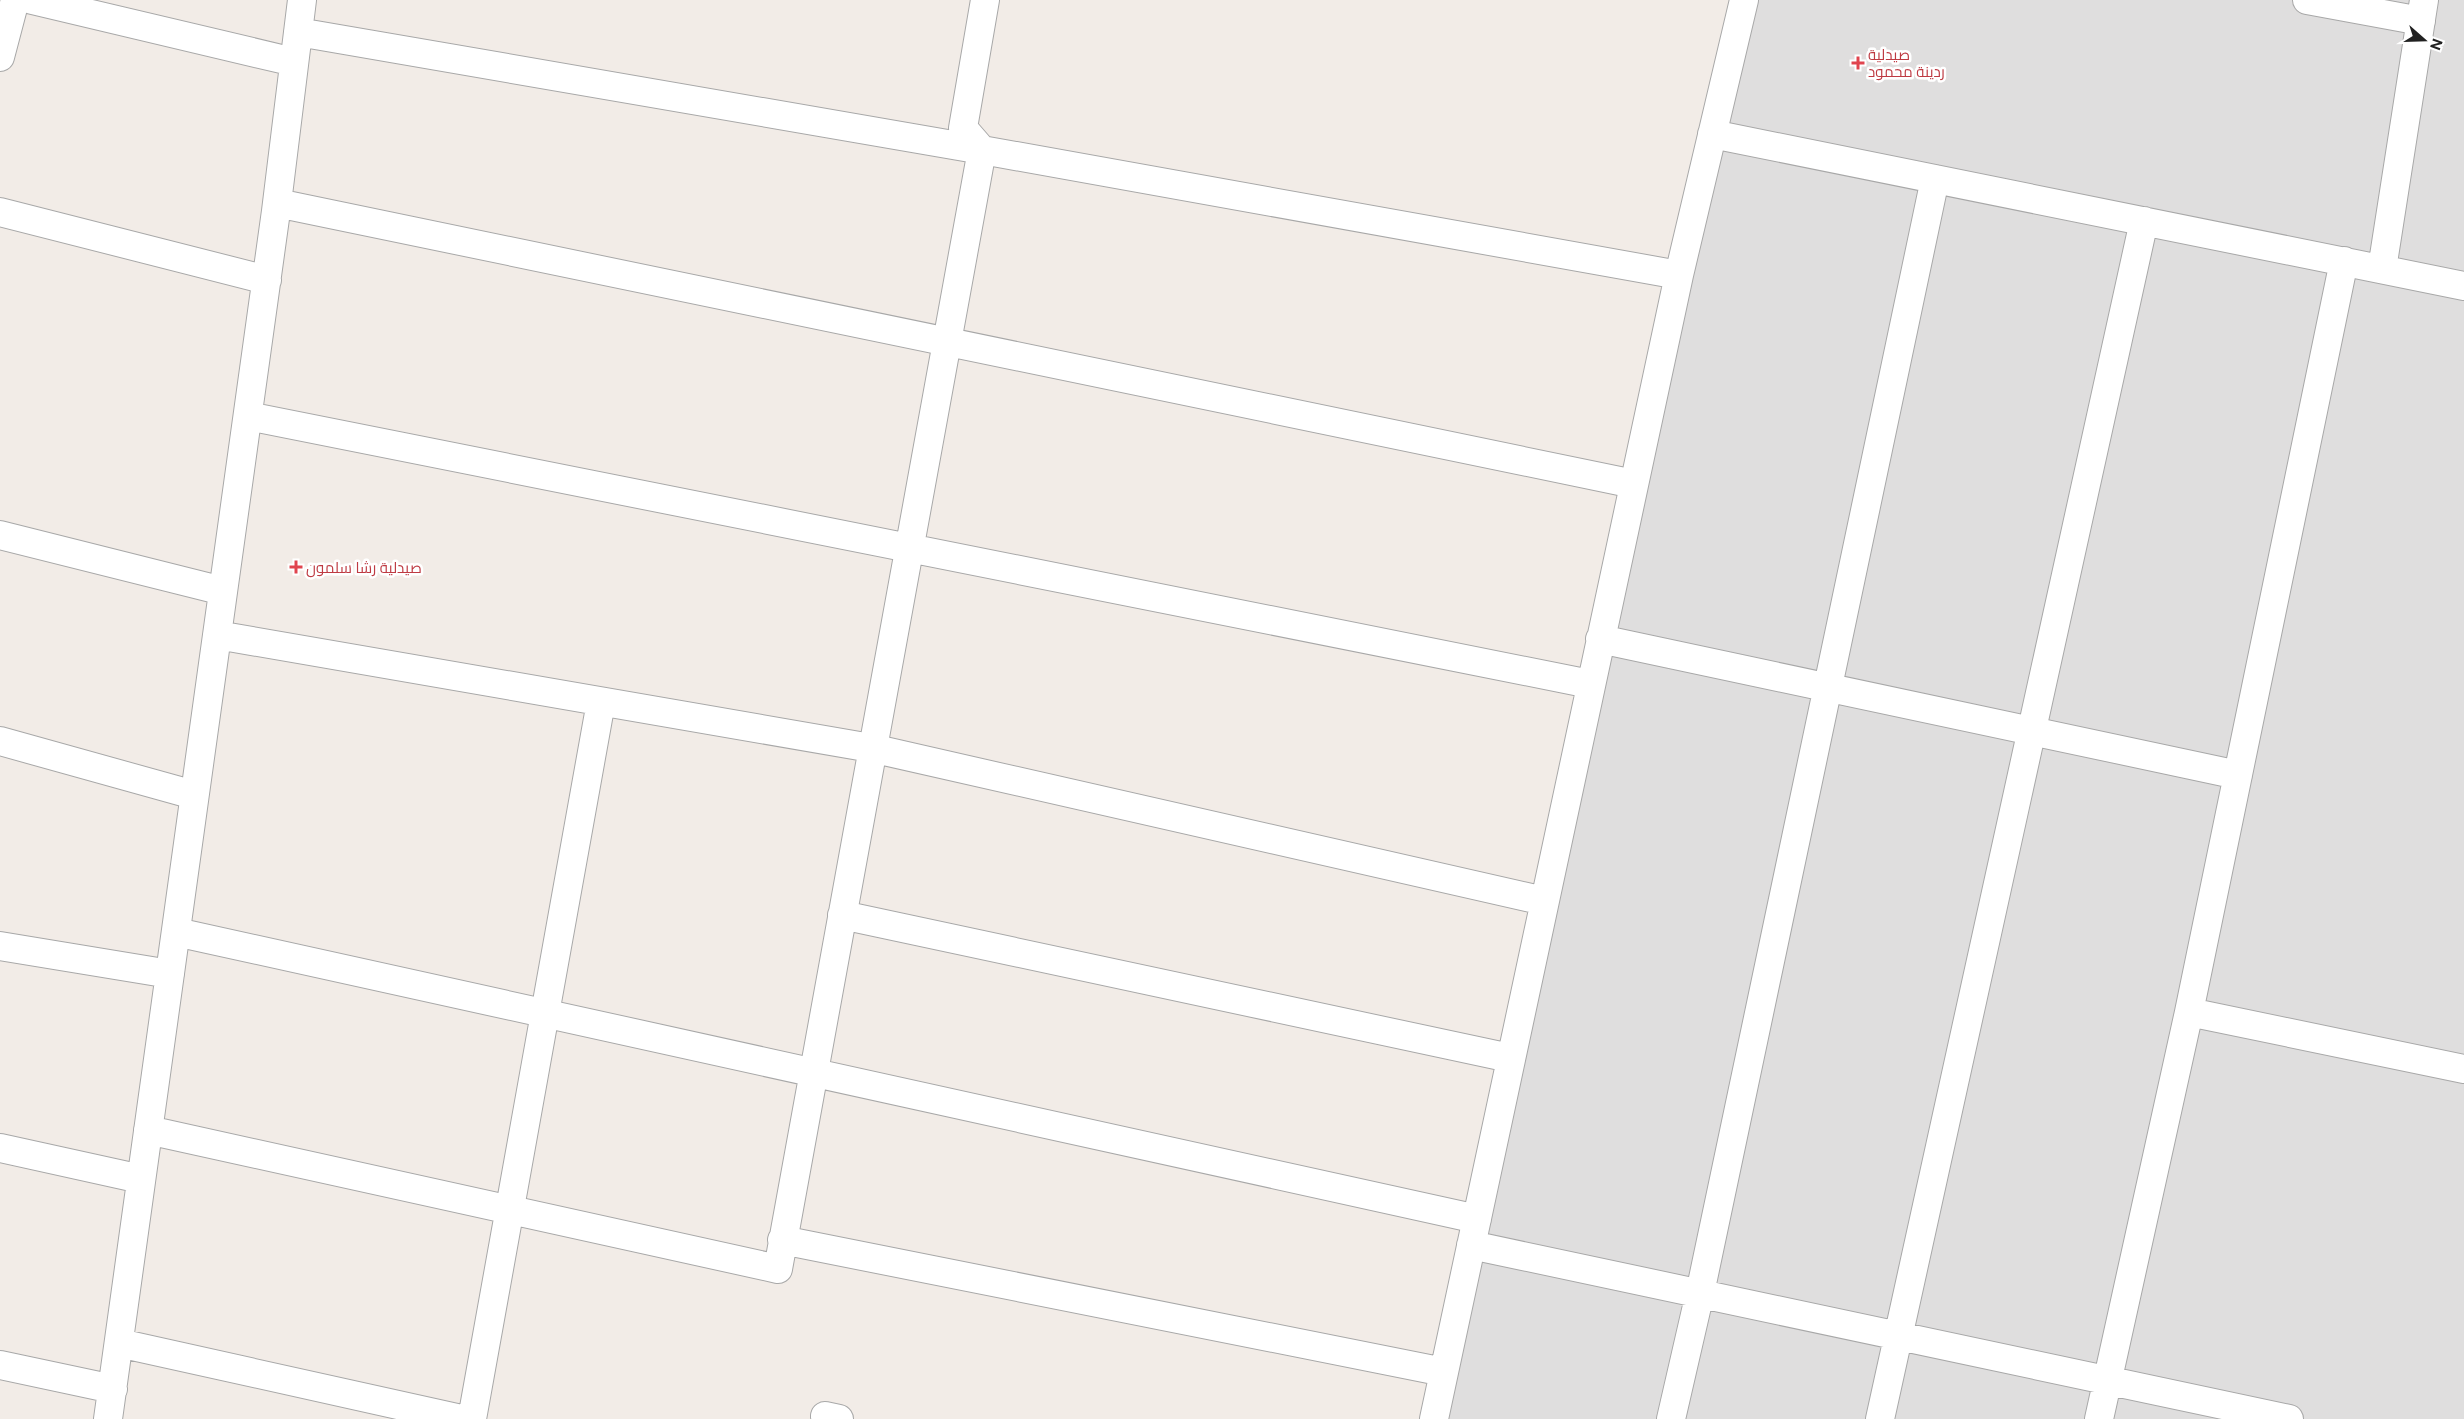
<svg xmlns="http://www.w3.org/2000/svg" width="2464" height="1419" font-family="'Public Sans',Cairo,sans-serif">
<rect width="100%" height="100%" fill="#f2ece7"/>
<path fill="#dfdede" d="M 1744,0 L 2464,0 L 2464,1419 L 1434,1419 Z"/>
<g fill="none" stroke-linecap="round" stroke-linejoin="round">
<defs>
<path id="minor" d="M 32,0 L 294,62
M 2307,0 L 2421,21
M 298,32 L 982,150 L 1679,275
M 0,57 L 15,0
M 1712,134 L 2464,286
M 277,203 L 1634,484
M 0,212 L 267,280
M 2382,269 L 2424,0
M 248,416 L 1590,684
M 0,535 L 223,591
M 217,635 L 871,748 L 1544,901
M 1600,639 L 2238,775
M 0,741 L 194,795
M 842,915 L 1510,1058
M 176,932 L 1477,1219
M 0,946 L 170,974
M 2189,1012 L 2464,1069
M 148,1130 L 778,1269 L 982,150 L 963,128 L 985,0
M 0,1148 L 141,1179
M 782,1240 L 1444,1372
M 1471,1245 L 2289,1419
M 119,1343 L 461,1419
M 0,1365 L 113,1389
M 825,1416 L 839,1419
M 108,1419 L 276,211 L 302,0
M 472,1419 L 601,702
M 1434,1419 L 1679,275 L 1744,0
M 1671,1419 L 1700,1293 L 1935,179
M 1880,1419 L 2144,221
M 2099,1419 L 2189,1012 L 2344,261"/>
</defs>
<use href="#minor" stroke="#a8a8a8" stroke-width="30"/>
<use href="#minor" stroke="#fff" stroke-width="28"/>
</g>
<g fill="#e0444e" stroke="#fff" stroke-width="2">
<path d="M1855.5 55.5h5v5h5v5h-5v5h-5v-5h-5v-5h5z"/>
<path d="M293.5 559.5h5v5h5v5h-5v5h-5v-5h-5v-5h5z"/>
</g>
<g text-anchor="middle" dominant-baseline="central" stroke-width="5" stroke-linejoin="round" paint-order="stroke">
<g font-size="15" fill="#be3a42" stroke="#fff" text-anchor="start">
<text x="1868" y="54">صيدلية<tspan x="1868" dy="17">ردينة محمود</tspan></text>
<text x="306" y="567">صيدلية رشا سلمون</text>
</g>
</g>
<g transform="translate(2424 40) rotate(110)" stroke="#ffffff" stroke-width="4" paint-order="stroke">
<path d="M0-4L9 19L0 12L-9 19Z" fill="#212121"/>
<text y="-8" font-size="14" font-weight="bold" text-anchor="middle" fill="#212121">N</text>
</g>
</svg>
